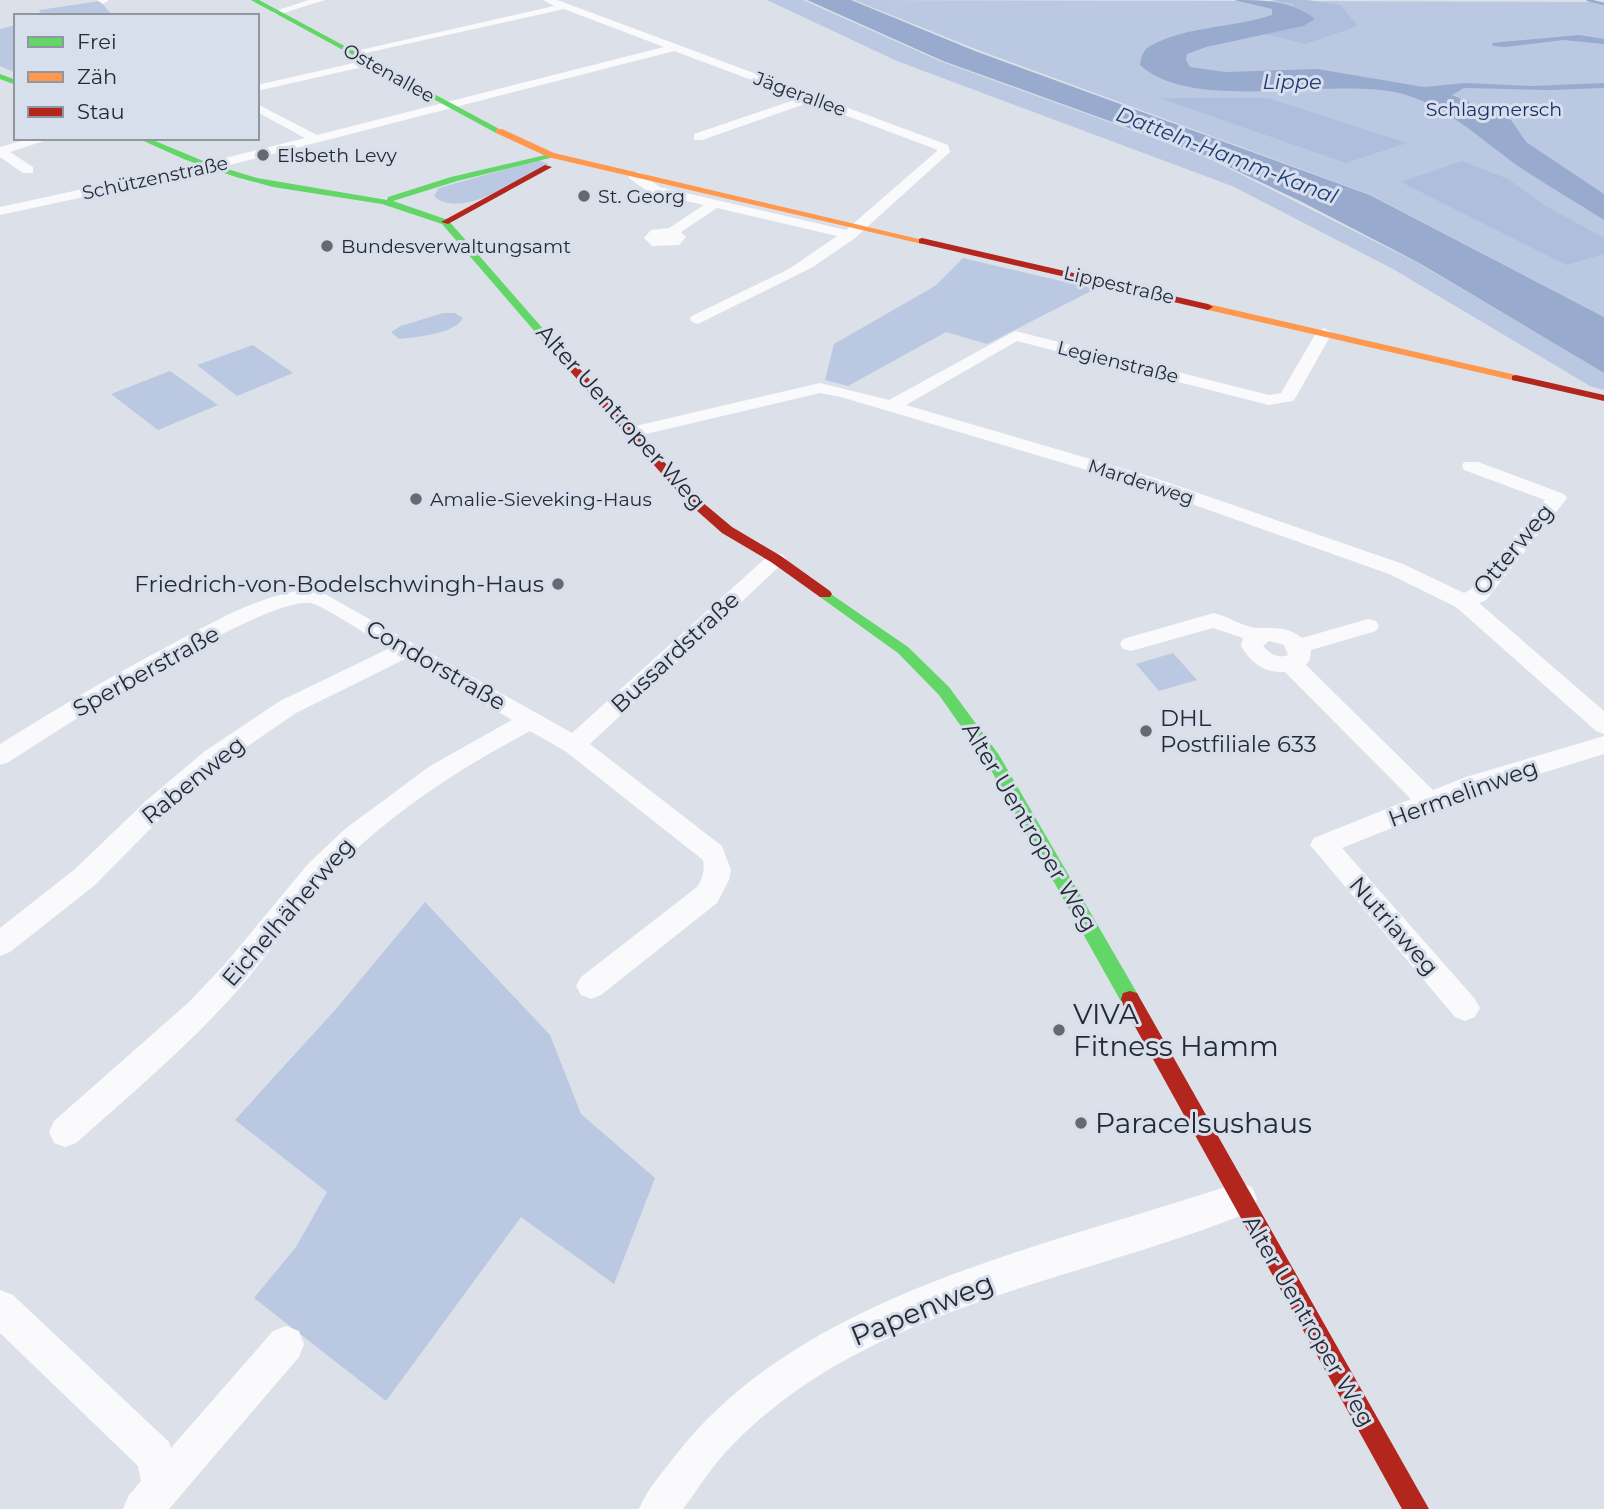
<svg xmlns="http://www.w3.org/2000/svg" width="1604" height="1509" font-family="Montserrat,sans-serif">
<rect width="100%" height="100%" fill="#dce0e8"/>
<path fill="#bbc8e2" d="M 767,0 L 803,0 L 940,61 L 1206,157 L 1418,263 L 1604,373 L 1604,390 L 1590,386 L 1393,269 L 1232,186 L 897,61 Z
M 854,0 L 1604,2 L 1604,317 L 1371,195 L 978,50 Z
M 100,1 L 113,16 L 42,16 L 39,10 Z
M 16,25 L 16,73 L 0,66 L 0,29 Z
M 538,160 L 549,164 C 523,177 460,221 434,196 L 439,188 Z
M 963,258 L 1095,289 L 987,344 L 946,332 L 848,386 L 825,380 L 834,344 L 935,286 Z
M 443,313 L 455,313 L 463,318 C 455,334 416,337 399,339 L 391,332 L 401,326 Z
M 253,345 L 293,373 L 237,396 L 197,365 Z
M 170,371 L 218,405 L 158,430 L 111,394 Z
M 1173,653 L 1197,680 L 1159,691 L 1136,664 Z
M 425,902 L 550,1035 L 581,1114 L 655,1178 L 614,1284 L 521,1217 L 386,1401 L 254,1298 L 296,1247 L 327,1192 L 235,1120 L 336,1009 Z"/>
<path fill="#afbedc" d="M 1271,0 L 1307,0 L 1340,5 L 1358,26 L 1305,44 L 1265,34 L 1303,26 L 1293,4 Z
M 1159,98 L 1268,98 L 1407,143 L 1346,163 Z
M 1462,161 L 1508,179 L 1544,205 L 1604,238 L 1604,254 L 1566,265 L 1401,182 Z"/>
<path fill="#98aacd" d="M 807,0 L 851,0 L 975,51 L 1370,195 L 1604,317 L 1604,373 L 1419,263 L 1300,201 L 1206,156 L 943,61 Z
M 1234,0 C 1263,0 1292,0 1315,19 L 1303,26 L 1206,47 L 1187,54 L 1186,60 L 1190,67 L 1225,72 L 1317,69 L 1424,87 L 1465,83 L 1532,86 L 1604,83 L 1604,88 L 1550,90 L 1464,88 L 1452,95 L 1511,120 L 1526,142 L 1604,194 L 1604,220 C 1576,202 1546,185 1518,166 C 1479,138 1444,103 1395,92 C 1326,78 1192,113 1140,65 C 1141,57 1143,50 1150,46 C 1186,26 1233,28 1272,15 L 1272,9 Z
M 1579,35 L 1604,39 L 1604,44 L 1564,40 L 1505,47 L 1493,46 L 1492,43 Z"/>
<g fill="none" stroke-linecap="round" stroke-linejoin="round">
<path stroke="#98aacd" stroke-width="2.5" d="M 1588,0 L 1604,4"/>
<path fill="#fafafc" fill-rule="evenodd" d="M 97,0 L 107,0 L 108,1 L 103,4 Z
M 309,0 L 325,0 L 277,15 L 272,12 Z
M 543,0 L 557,0 L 568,4 L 948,145 L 950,152 L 855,238 L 813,267 L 698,324 L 692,322 L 690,319 L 692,316 L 789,269 L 837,236 L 717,208 L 681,232 L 686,237 L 679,245 L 652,246 L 644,238 L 651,230 L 669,228 L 704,205 L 650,193 L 629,178 L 629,172 L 639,172 L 660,187 L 846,230 L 938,150 L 810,102 L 702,140 L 694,140 L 694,134 L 800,98 L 674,51 L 218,168 L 0,215 L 0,207 L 217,160 L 305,138 L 257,112 L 257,104 L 317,135 L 664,47 L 564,9 L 352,56 L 347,53 L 554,6 Z
M 367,60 L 371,61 L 371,65 L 257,91 L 257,85 Z
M 32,138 L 53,138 L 10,152 L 33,167 L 33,173 L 23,173 L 0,157 L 0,147 Z
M 1324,328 L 1332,333 L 1296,397 L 1293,401 L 1269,405 L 1017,341 L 906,405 L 1155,478 L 1403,564 L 1464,593 L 1470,590 L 1545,500 L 1464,470 L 1462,466 L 1464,462 L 1478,462 L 1564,494 L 1567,498 L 1564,502 L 1486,600 L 1479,603 L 1604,711 L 1604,734 L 1596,731 L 1456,607 L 1389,574 L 1141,486 L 841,397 L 820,393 L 629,438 L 620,433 L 623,429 L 820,383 L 889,400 L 1015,331 L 1269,395 L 1281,393 L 1316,333 Z
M 776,553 L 783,555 L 786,559 L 783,563 L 590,744 L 722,846 L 731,870 L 729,880 L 717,903 L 601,995 L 591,999 L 581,995 L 576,986 L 581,977 L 697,887 C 703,878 705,870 703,860 L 565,751 L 530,731 C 457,770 385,816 329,877 C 293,916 264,962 228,1001 C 181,1052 128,1097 76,1143 L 65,1147 L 54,1143 L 49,1132 L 54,1121 L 189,1002 L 225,964 L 308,864 L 345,829 L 430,766 L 512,720 L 407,658 L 296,713 L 223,763 L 165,814 L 95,885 L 10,952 L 0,956 L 0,928 L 75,869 L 147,800 L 205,751 L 280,701 L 390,648 C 375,640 322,605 311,603 C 263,596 57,731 9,762 L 0,765 L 0,744 C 56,709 113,675 172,644 C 217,620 264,592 316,589 L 572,733 L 769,555 Z
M 1214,613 C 1227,616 1245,628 1258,628 C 1274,628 1289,627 1302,638 L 1368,619 L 1376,621 L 1379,626 L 1376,631 L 1311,650 L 1310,659 L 1306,665 L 1433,790 L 1466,777 L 1604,736 L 1604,754 L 1484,791 L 1342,848 L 1475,999 L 1480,1008 L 1475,1017 L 1465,1021 L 1455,1017 L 1310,845 L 1314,838 L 1411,799 L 1285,672 C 1264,673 1251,663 1241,646 L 1243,638 L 1213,628 L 1131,651 L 1123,649 L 1120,644 L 1123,639 ZM 1269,641 L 1284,645 L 1288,655 C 1278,659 1270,654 1263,646 Z
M 1240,1182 L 1252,1187 L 1257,1199 L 1252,1211 C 1075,1284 861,1305 725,1453 C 709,1470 697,1491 683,1509 L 639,1509 C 647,1489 662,1473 675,1456 C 801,1292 1052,1246 1240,1182 Z
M 0,1290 L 13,1295 L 169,1442 L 171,1448 L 273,1331 L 286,1326 L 299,1331 L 304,1344 L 299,1357 L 169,1509 L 123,1509 L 129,1495 L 141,1481 L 138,1466 L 0,1333 Z"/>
<path fill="#63d668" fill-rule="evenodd" d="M 251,0 L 259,0 L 503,131 L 496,133 Z
M 0,74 L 16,80 L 16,85 L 0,79 Z
M 137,138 L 148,138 L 208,163 L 257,178 L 387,200 L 388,197 L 451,177 L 554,153 L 554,157 L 457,181 L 393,201 L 448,220 L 552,339 L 543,341 L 442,224 L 382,204 L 273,187 L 236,177 L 186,160 Z
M 825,590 L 908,647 L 949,687 L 999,755 L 1137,993 L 1139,999 L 1137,1005 L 1130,1007 L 1123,1005 L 987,763 L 939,695 L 898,653 L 820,597 L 818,594 Z"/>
<path fill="#ff974d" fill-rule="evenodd" d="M 496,129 L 502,129 L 554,153 L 927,241 L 922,244 L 548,157 L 496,133 Z
M 1208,304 L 1516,375 L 1521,378 L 1516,381 L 1204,309 L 1203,307 Z"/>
<path fill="#b3261e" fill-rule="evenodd" d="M 545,165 L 552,167 L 448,224 L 441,222 Z
M 922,238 L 1208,304 L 1213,307 L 1208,310 L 919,243 L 919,239 Z
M 543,337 L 551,337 L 695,496 L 732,527 L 781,556 L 830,591 L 832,594 L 830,597 L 820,597 L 771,562 L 722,533 L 687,502 L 543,341 Z
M 1516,375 L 1604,395 L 1604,401 L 1512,380 L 1512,376 Z
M 1130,991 L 1137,993 L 1429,1509 L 1402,1509 L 1123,1005 L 1121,999 L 1123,993 Z"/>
</g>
<g fill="#666a70" stroke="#d7dfed" stroke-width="2.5">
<circle cx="263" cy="155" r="7"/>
<circle cx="584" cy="196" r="7"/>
<circle cx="327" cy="246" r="7"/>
<circle cx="416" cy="499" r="7"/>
<circle cx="558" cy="584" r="7"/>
<circle cx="1146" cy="731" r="7"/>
<circle cx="1059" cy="1030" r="7"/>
<circle cx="1081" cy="1123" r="7"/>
</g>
<g text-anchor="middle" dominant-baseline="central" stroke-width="6" stroke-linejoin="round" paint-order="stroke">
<g font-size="19" fill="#272a2f" stroke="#d7dfed">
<text transform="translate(389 73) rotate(29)">Ostenallee</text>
<text transform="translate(800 94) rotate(20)">Jägerallee</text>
<text transform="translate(155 178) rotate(-12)">Schützenstraße</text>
<text transform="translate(1119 285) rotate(13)">Lippestraße</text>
<text transform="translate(1118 362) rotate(14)">Legienstraße</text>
<text transform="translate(1141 482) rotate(18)">Marderweg</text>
</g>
<g font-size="19" fill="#163068" stroke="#d7dfed">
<text x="1494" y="109">Schlagmersch</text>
</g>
<g font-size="19" fill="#272a2f" stroke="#d7dfed" text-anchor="start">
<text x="277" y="155">Elsbeth Levy</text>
<text x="598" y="196">St. Georg</text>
<text x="341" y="246">Bundesverwaltungsamt</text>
<text x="430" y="499">Amalie-Sieveking-Haus</text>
</g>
<g font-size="21" font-style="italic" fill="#213c76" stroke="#d7dfed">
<text x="1292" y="81">Lippe</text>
<text transform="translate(1227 155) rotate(21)">Datteln-Hamm-Kanal</text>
</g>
<g font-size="23" fill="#272a2f" stroke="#d7dfed">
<text transform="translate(621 417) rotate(48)">Alter Uentroper Weg</text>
<text transform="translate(1513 549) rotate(-50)">Otterweg</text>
<text transform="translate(675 652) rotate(-43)">Bussardstraße</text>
<text transform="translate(436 665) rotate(30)">Condorstraße</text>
<text transform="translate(146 671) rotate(-29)">Sperberstraße</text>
<text transform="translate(193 780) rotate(-39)">Rabenweg</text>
<text transform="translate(1463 793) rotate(-20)">Hermelinweg</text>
<text transform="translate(1030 827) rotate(59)">Alter Uentroper Weg</text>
<text transform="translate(288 912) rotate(-49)">Eichelhäherweg</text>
<text transform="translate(1394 926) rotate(49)">Nutriaweg</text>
<text transform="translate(1309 1321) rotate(60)">Alter Uentroper Weg</text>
</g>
<g font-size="23" fill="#272a2f" stroke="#d7dfed" text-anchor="end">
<text x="544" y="584">Friedrich-von-Bodelschwingh-Haus</text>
<text x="1160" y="718" text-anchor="start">DHL<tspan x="1160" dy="26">Postfiliale 633</tspan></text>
</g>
<g font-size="28" fill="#272a2f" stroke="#d7dfed" text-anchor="start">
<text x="1073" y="1014">VIVA<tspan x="1073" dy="32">Fitness Hamm</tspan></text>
<text x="1095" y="1123">Paracelsushaus</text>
</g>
<g font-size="28" fill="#272a2f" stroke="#d7dfed">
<text transform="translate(922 1309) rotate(-22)">Papenweg</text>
</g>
</g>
<rect x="14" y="14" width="245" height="126" fill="#d7dfed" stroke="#9197a1" stroke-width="2"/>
<rect x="28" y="37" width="35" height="10" fill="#63d668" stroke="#9197a1" stroke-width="2"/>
<text x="77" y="49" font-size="21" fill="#272a2f">Frei</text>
<rect x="28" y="72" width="35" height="10" fill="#ff974d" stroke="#9197a1" stroke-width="2"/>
<text x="77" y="84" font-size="21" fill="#272a2f">Zäh</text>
<rect x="28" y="107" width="35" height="10" fill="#b3261e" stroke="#9197a1" stroke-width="2"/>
<text x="77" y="119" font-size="21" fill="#272a2f">Stau</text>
</svg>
